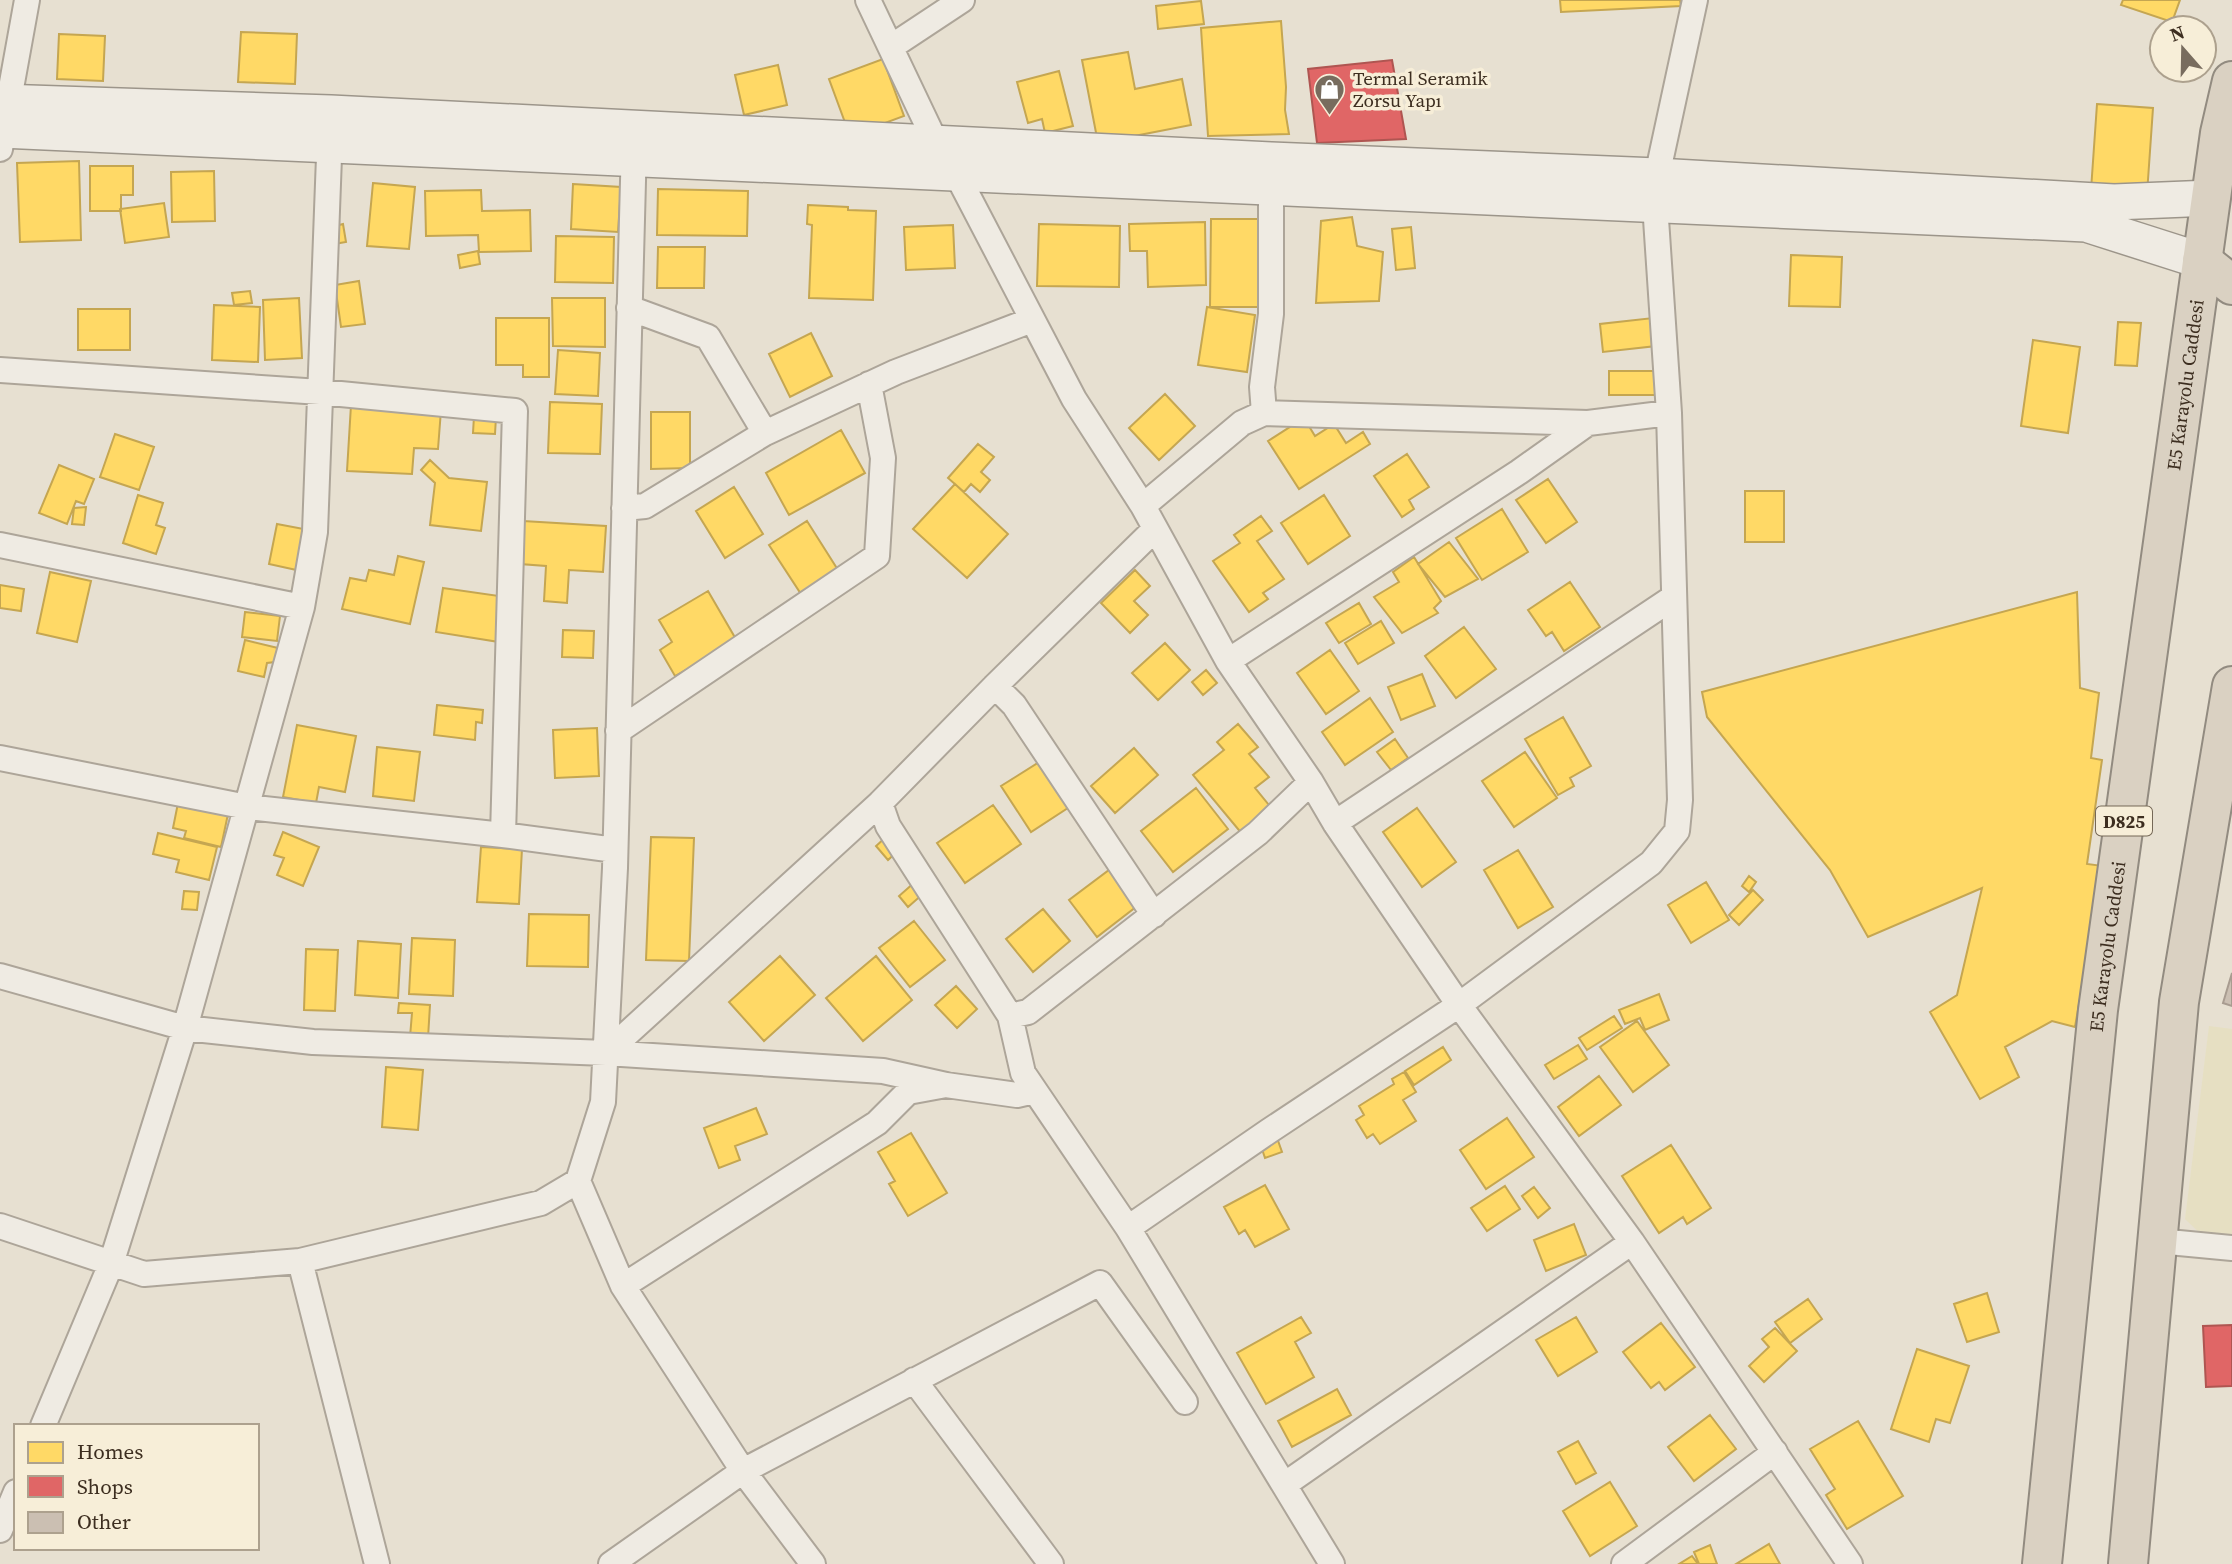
<svg xmlns="http://www.w3.org/2000/svg" width="2232" height="1564" font-family="'Source Serif 4',serif">
<rect width="100%" height="100%" fill="#e7e0d1"/>
<path fill="#e6dfc2" d="M 2209,1026 L 2232,1029 L 2232,1236 L 2202,1235 L 2185,1219 Z"/>
<path fill="#ffd966" stroke="#c5a651" stroke-width="2" d="M 1560,0 L 1680,0 L 1681,6 L 1561,12 Z
M 2123,0 L 2180,0 L 2172,22 L 2121,5 Z
M 1201,1 L 1204,24 L 1158,29 L 1156,6 Z
M 1281,21 L 1286,87 L 1285,110 L 1289,134 L 1208,136 L 1201,28 Z
M 241,32 L 297,34 L 295,84 L 238,82 Z
M 59,34 L 105,36 L 103,81 L 57,79 Z
M 1128,52 L 1135,89 L 1182,79 L 1191,125 L 1098,143 L 1082,60 Z
M 883,59 L 904,116 L 850,136 L 829,79 Z
M 778,65 L 787,105 L 744,115 L 735,75 Z
M 1059,71 L 1073,126 L 1045,133 L 1042,119 L 1028,123 L 1017,82 Z
M 2097,104 L 2153,108 L 2147,194 L 2091,190 Z
M 79,161 L 81,240 L 20,242 L 17,163 Z
M 90,166 L 133,166 L 133,195 L 121,195 L 121,211 L 90,211 Z
M 214,171 L 215,221 L 172,222 L 171,172 Z
M 373,183 L 415,187 L 409,249 L 367,246 Z
M 573,184 L 621,187 L 618,232 L 571,229 Z
M 658,189 L 748,191 L 747,236 L 657,235 Z
M 481,190 L 482,211 L 530,210 L 531,251 L 479,252 L 478,235 L 426,236 L 425,191 Z
M 164,203 L 169,237 L 125,243 L 120,209 Z
M 808,205 L 848,207 L 848,210 L 876,211 L 873,300 L 809,298 L 812,225 L 807,224 Z
M 1352,217 L 1357,246 L 1383,252 L 1379,301 L 1316,303 L 1321,221 Z
M 1211,219 L 1261,219 L 1260,307 L 1210,307 Z
M 1205,222 L 1206,285 L 1148,287 L 1147,251 L 1130,251 L 1129,224 Z
M 343,224 L 346,242 L 334,244 L 331,227 Z
M 1039,224 L 1120,226 L 1119,287 L 1037,286 Z
M 953,225 L 955,268 L 906,270 L 904,227 Z
M 1411,227 L 1415,268 L 1396,270 L 1392,229 Z
M 556,236 L 614,237 L 613,283 L 555,282 Z
M 658,247 L 705,247 L 704,288 L 657,288 Z
M 478,251 L 480,264 L 460,268 L 458,255 Z
M 1791,255 L 1842,257 L 1840,307 L 1789,306 Z
M 359,281 L 365,324 L 341,327 L 335,285 Z
M 250,291 L 252,303 L 234,305 L 232,293 Z
M 299,298 L 302,358 L 265,360 L 263,300 Z
M 552,298 L 605,298 L 605,347 L 553,346 Z
M 214,305 L 260,307 L 258,362 L 212,360 Z
M 1207,307 L 1255,315 L 1247,372 L 1198,365 Z
M 78,309 L 130,309 L 130,350 L 78,350 Z
M 496,318 L 549,318 L 549,377 L 523,377 L 523,365 L 496,365 Z
M 1653,318 L 1656,346 L 1603,352 L 1600,324 Z
M 2118,322 L 2141,323 L 2137,366 L 2115,365 Z
M 811,333 L 832,376 L 790,397 L 769,354 Z
M 2033,340 L 2080,347 L 2068,433 L 2021,426 Z
M 558,350 L 600,353 L 598,396 L 555,394 Z
M 1609,371 L 1657,371 L 1657,395 L 1609,395 Z
M 1165,394 L 1195,426 L 1159,460 L 1129,428 Z
M 550,402 L 602,404 L 600,454 L 548,453 Z
M 351,405 L 441,410 L 438,449 L 414,448 L 412,474 L 347,471 Z
M 651,412 L 690,412 L 690,468 L 651,469 Z
M 474,416 L 496,417 L 495,434 L 473,433 Z
M 1304,418 L 1315,436 L 1334,424 L 1346,443 L 1363,432 L 1370,444 L 1299,489 L 1268,441 Z
M 841,430 L 865,473 L 789,515 L 766,473 Z
M 115,434 L 154,447 L 139,490 L 100,477 Z
M 978,444 L 994,457 L 981,472 L 990,480 L 980,492 L 971,484 L 964,492 L 948,478 Z
M 1407,454 L 1429,487 L 1409,500 L 1414,509 L 1402,517 L 1374,476 Z
M 430,460 L 449,478 L 487,482 L 481,531 L 430,525 L 435,483 L 421,470 Z
M 59,465 L 94,479 L 84,504 L 76,501 L 67,524 L 39,513 Z
M 1548,479 L 1577,522 L 1546,543 L 1516,500 Z
M 955,484 L 1008,534 L 967,578 L 913,529 Z
M 734,487 L 763,534 L 725,558 L 696,511 Z
M 1745,491 L 1784,491 L 1784,542 L 1745,542 Z
M 138,495 L 163,503 L 156,525 L 165,528 L 156,554 L 123,543 Z
M 1324,495 L 1350,536 L 1308,564 L 1281,523 Z
M 86,507 L 84,525 L 72,524 L 74,508 Z
M 1502,509 L 1528,552 L 1482,580 L 1456,538 Z
M 1261,516 L 1272,531 L 1257,541 L 1284,579 L 1263,593 L 1268,599 L 1249,612 L 1213,561 L 1240,543 L 1234,535 Z
M 523,521 L 606,526 L 603,572 L 569,570 L 567,603 L 544,601 L 546,566 L 520,564 Z
M 807,521 L 838,570 L 801,594 L 769,545 Z
M 277,524 L 309,530 L 301,571 L 269,564 Z
M 1449,542 L 1478,579 L 1445,597 L 1418,564 Z
M 398,556 L 424,562 L 410,624 L 342,609 L 350,578 L 366,581 L 369,570 L 394,575 Z
M 1414,557 L 1441,601 L 1434,608 L 1438,613 L 1402,633 L 1374,597 L 1399,582 L 1393,572 Z
M 1135,570 L 1150,586 L 1134,601 L 1148,615 L 1130,633 L 1101,603 Z
M 50,572 L 91,581 L 77,642 L 37,633 Z
M 1570,582 L 1600,627 L 1564,651 L 1552,632 L 1546,636 L 1528,610 Z
M 0,585 L 24,589 L 21,611 L 0,608 Z
M 443,588 L 506,597 L 499,642 L 436,632 Z
M 708,591 L 737,641 L 675,676 L 660,650 L 672,642 L 659,620 Z
M 2077,592 L 2080,688 L 2099,693 L 2091,758 L 2102,760 L 2087,864 L 2103,866 L 2075,1027 L 2052,1021 L 2005,1047 L 2019,1077 L 1980,1099 L 1930,1012 L 1957,995 L 1982,888 L 1868,937 L 1830,870 L 1707,717 L 1702,692 Z
M 1359,603 L 1371,624 L 1339,643 L 1326,623 Z
M 245,612 L 280,616 L 277,641 L 242,637 Z
M 1381,621 L 1394,643 L 1358,664 L 1345,643 Z
M 1464,627 L 1496,669 L 1456,698 L 1425,656 Z
M 563,630 L 594,631 L 593,658 L 562,657 Z
M 245,640 L 278,648 L 275,662 L 267,663 L 264,677 L 238,671 Z
M 1165,643 L 1190,670 L 1158,700 L 1132,673 Z
M 1330,650 L 1359,691 L 1326,714 L 1297,673 Z
M 1206,670 L 1217,683 L 1203,695 L 1192,682 Z
M 1422,674 L 1435,706 L 1401,720 L 1388,687 Z
M 1370,698 L 1393,732 L 1345,765 L 1322,732 Z
M 437,705 L 483,710 L 482,723 L 476,722 L 475,740 L 434,735 Z
M 1563,717 L 1591,766 L 1570,778 L 1574,786 L 1558,795 L 1525,739 Z
M 1238,724 L 1258,747 L 1249,754 L 1269,777 L 1255,788 L 1273,810 L 1243,835 L 1193,775 L 1224,750 L 1217,742 Z
M 297,725 L 356,736 L 345,792 L 319,787 L 316,803 L 283,797 Z
M 597,728 L 599,776 L 555,778 L 553,730 Z
M 1395,739 L 1408,758 L 1391,770 L 1377,752 Z
M 377,747 L 420,752 L 414,801 L 373,796 Z
M 1134,748 L 1158,775 L 1115,813 L 1091,786 Z
M 1525,752 L 1557,798 L 1514,827 L 1482,781 Z
M 1044,759 L 1074,804 L 1031,832 L 1001,786 Z
M 1196,788 L 1228,829 L 1173,872 L 1141,831 Z
M 178,803 L 228,814 L 221,847 L 184,838 L 186,831 L 173,828 Z
M 993,805 L 1021,844 L 965,883 L 937,843 Z
M 1417,808 L 1456,862 L 1422,887 L 1383,832 Z
M 283,832 L 319,847 L 303,886 L 277,875 L 284,858 L 274,855 Z
M 158,833 L 217,847 L 209,880 L 176,872 L 179,860 L 153,854 Z
M 651,837 L 694,838 L 689,961 L 646,960 Z
M 886,837 L 899,850 L 888,860 L 876,846 Z
M 481,847 L 522,849 L 519,904 L 477,902 Z
M 1518,850 L 1553,907 L 1518,928 L 1484,870 Z
M 1113,867 L 1141,903 L 1097,937 L 1069,900 Z
M 1749,876 L 1756,882 L 1749,892 L 1742,886 Z
M 915,882 L 924,893 L 908,907 L 899,896 Z
M 1706,882 L 1729,920 L 1691,943 L 1668,905 Z
M 1753,890 L 1763,900 L 1739,925 L 1729,915 Z
M 184,891 L 199,892 L 197,910 L 182,909 Z
M 1043,909 L 1070,941 L 1033,972 L 1006,939 Z
M 529,914 L 589,915 L 588,967 L 527,966 Z
M 914,921 L 945,960 L 910,987 L 879,948 Z
M 412,938 L 455,940 L 453,996 L 409,994 Z
M 358,941 L 401,944 L 398,998 L 355,995 Z
M 306,949 L 338,950 L 335,1011 L 304,1010 Z
M 780,956 L 815,995 L 764,1041 L 729,1002 Z
M 876,956 L 912,1000 L 863,1041 L 826,998 Z
M 956,986 L 977,1009 L 957,1028 L 935,1005 Z
M 1659,994 L 1669,1020 L 1645,1030 L 1640,1018 L 1625,1024 L 1619,1010 Z
M 399,1003 L 430,1005 L 428,1038 L 410,1037 L 412,1013 L 398,1013 Z
M 1614,1016 L 1622,1028 L 1587,1050 L 1579,1038 Z
M 1637,1021 L 1669,1065 L 1633,1092 L 1600,1047 Z
M 1578,1045 L 1587,1059 L 1554,1079 L 1545,1065 Z
M 1443,1047 L 1451,1060 L 1414,1085 L 1405,1071 Z
M 386,1067 L 423,1070 L 418,1130 L 382,1127 Z
M 1404,1072 L 1416,1092 L 1403,1100 L 1416,1121 L 1380,1144 L 1373,1134 L 1367,1138 L 1356,1120 L 1364,1115 L 1359,1106 L 1394,1084 L 1392,1079 Z
M 1599,1076 L 1621,1105 L 1579,1136 L 1558,1107 Z
M 756,1108 L 767,1134 L 735,1146 L 740,1160 L 719,1168 L 704,1128 Z
M 1507,1118 L 1534,1157 L 1486,1189 L 1460,1150 Z
M 911,1133 L 947,1193 L 908,1216 L 889,1184 L 895,1181 L 878,1152 Z
M 1276,1135 L 1282,1152 L 1265,1158 L 1259,1140 Z
M 1671,1145 L 1711,1208 L 1687,1224 L 1683,1217 L 1659,1233 L 1622,1176 Z
M 1265,1185 L 1289,1229 L 1255,1247 L 1245,1230 L 1239,1234 L 1224,1207 Z
M 1505,1186 L 1520,1209 L 1487,1231 L 1471,1208 Z
M 1534,1187 L 1550,1208 L 1538,1218 L 1522,1196 Z
M 1574,1224 L 1586,1255 L 1546,1271 L 1534,1240 Z
M 1987,1293 L 1999,1332 L 1967,1342 L 1954,1304 Z
M 1808,1299 L 1822,1319 L 1790,1343 L 1775,1322 Z
M 1301,1317 L 1311,1333 L 1295,1342 L 1314,1377 L 1266,1404 L 1237,1353 Z
M 1576,1317 L 1597,1352 L 1558,1376 L 1536,1340 Z
M 1661,1323 L 1695,1367 L 1665,1390 L 1659,1382 L 1651,1388 L 1623,1352 Z
M 1775,1328 L 1797,1351 L 1764,1382 L 1749,1366 L 1769,1347 L 1762,1339 Z
M 1917,1349 L 1969,1366 L 1950,1423 L 1936,1419 L 1929,1442 L 1891,1429 Z
M 1337,1389 L 1351,1415 L 1292,1447 L 1278,1421 Z
M 1710,1415 L 1736,1449 L 1694,1481 L 1668,1447 Z
M 1858,1421 L 1903,1496 L 1847,1529 L 1826,1495 L 1835,1489 L 1810,1449 Z
M 1578,1441 L 1596,1473 L 1576,1484 L 1558,1452 Z
M 1610,1482 L 1637,1526 L 1590,1556 L 1563,1511 Z
M 1769,1544 L 1780,1564 L 1736,1564 Z
M 1710,1545 L 1717,1564 L 1699,1564 L 1694,1552 Z
M 1692,1556 L 1698,1564 L 1679,1564 Z"/>
<path fill="#e06666" stroke="#af5551" stroke-width="2" d="M 1392,60 L 1406,139 L 1317,143 L 1308,69 Z
M 2232,1325 L 2232,1386 L 2206,1387 L 2203,1326 Z"/>
<path fill="#cbbfb2" stroke="#a89c90" stroke-width="2" d="M 2232,973 L 2232,1006 L 2223,1003 Z"/>
<g fill="none" stroke-linecap="round" stroke-linejoin="round">
<defs>
<path id="street" d="M 868,0 L 936,143 L 956,173 L 1074,399 L 1143,506 L 1228,661 L 1311,782 L 1335,823 L 1459,1005 L 1632,1242 L 1850,1564
M 891,47 L 962,0
M 0,149 L 27,0
M 0,370 L 320,392 L 515,411 L 503,835
M 1264,413 L 1262,387 L 1271,314 L 1271,171
M 765,433 L 896,372 L 1032,320
M 1143,506 L 1242,423 L 1264,413 L 1588,423 L 1669,413
M 624,508 L 645,506 L 765,433 L 708,337 L 629,308
M 0,545 L 302,607 L 315,532 L 330,130
M 1228,661 L 1519,472 L 1588,423
M 995,686 L 1014,705 L 1154,915
M 618,731 L 877,556 L 883,458 L 869,384
M 0,758 L 247,807 L 503,835 L 615,850
M 880,803 L 888,826 L 1010,1016 L 1028,1012 L 1258,833 L 1311,782
M 1335,823 L 1674,597
M 0,976 L 185,1028 L 313,1042 L 606,1053 L 883,1071 L 946,1085
M 1010,1016 L 1023,1073 L 1128,1228 L 1332,1564
M 606,1053 L 880,803 L 995,686 L 1155,529
M 578,1181 L 623,1286 L 743,1471 L 813,1564
M 0,1226 L 144,1274 L 300,1261 L 541,1203 L 578,1181 L 603,1102 L 615,868 L 634,143
M 1128,1228 L 1269,1131 L 1459,1005 L 1651,863 L 1677,831 L 1680,800 L 1669,413 L 1655,204 L 1657,176 L 1695,0
M 2158,1241 L 2232,1248
M 300,1261 L 377,1564
M 623,1286 L 877,1123 L 908,1092 L 946,1085 L 1017,1095 L 1034,1091
M 914,1380 L 1051,1564
M 43,1426 L 111,1264 L 185,1028 L 302,607
M 1284,1485 L 1632,1242
M 0,1530 L 16,1492
M 611,1564 L 743,1471 L 1100,1283 L 1185,1402
M 1624,1564 L 1775,1452"/>
<path id="secondary" d="M 0,102 L 331,113 L 1271,160 L 1657,176 L 2114,202 L 2211,198
M 0,130 L 2086,224 L 2202,261"/>
<g id="highway">
<path d="M 2202,261 L 2232,285"/>
<path id="s1" d="M 2042,1564 L 2098,1010 L 2220,133 L 2232,81"/>
<path d="M 2128,1564 L 2179,1002 L 2232,686"/>
</g>
</defs>
<use href="#street" stroke="#ada599" stroke-width="28"/>
<use href="#secondary" stroke="#9c958a" stroke-width="38"/>
<use href="#highway" stroke="#928b80" stroke-width="42"/>
<use href="#street" stroke="#efebe3" stroke-width="24"/>
<use href="#secondary" stroke="#efebe3" stroke-width="35"/>
<use href="#highway" stroke="#dad1c2" stroke-width="38"/>
</g>
<defs>
<symbol id="shop-pin" viewBox="-11 -11 22 30"><path d="M0 17L-7.5 6A9.5 9.5 0 1 1 7.5 6Z" fill="#786c5e" stroke="#f7eed8"/><path d="M-5-2.5h2.3a2.7 3.5 0 0 1 5.4 0H5L5.5 6h-11ZM-1.5-2.5h3a1.5 2.3 0 0 0-3 0Z" fill="#fff"/></symbol>
</defs>
<g fill-rule="evenodd">
<use href="#shop-pin" x="1312" y="72" width="35" height="47"/>
</g>
<g text-anchor="middle" dominant-baseline="central" stroke-width="7" stroke-linejoin="round" paint-order="stroke">
<rect fill="#f7eed8" stroke="#756857" stroke-width="2" x="2096" y="806.5" width="56" height="29" rx="5"/>
<g font-size="18" font-weight="bold" fill="#3d2e20">
<text x="2124" y="821">D825</text>
</g>
<g font-size="19" fill="#3d2e20" stroke="#f7eed8" text-anchor="start">
<text x="1353" y="78">Termal Seramik<tspan x="1353" dy="22">Zorsu Yapı</tspan></text>
</g>
<g font-size="19" fill="#3d2e20" stroke="#f7eed8">
<text stroke="none"><textPath href="#s1" startOffset="1188">E5 Karayolu Caddesi</textPath></text>
<text stroke="none"><textPath href="#s1" startOffset="621">E5 Karayolu Caddesi</textPath></text>
</g>
</g>
<rect x="14" y="1424" width="245" height="126" fill="#f7eed8" stroke="#ada18e" stroke-width="2"/>
<rect x="28" y="1442" width="35" height="21" fill="#ffd966" stroke="#ada18e" stroke-width="2"/>
<text x="77" y="1459" font-size="21" fill="#3d2e20">Homes</text>
<rect x="28" y="1476" width="35" height="21" fill="#e06666" stroke="#ada18e" stroke-width="2"/>
<text x="77" y="1494" font-size="21" fill="#3d2e20">Shops</text>
<rect x="28" y="1512" width="35" height="21" fill="#cbbfb2" stroke="#ada18e" stroke-width="2"/>
<text x="77" y="1529" font-size="21" fill="#3d2e20">Other</text>
<g transform="translate(2183 49) rotate(340)"><circle r="33" fill="#f7eed8" stroke="#ada18e" stroke-width="2"/>
<path d="M0-5L12 26L0 18L-12 26Z" fill="#786c5e"/>
<text y="-10" font-size="19" font-weight="bold" text-anchor="middle" fill="#3d2e20">N</text>
</g>
</svg>
